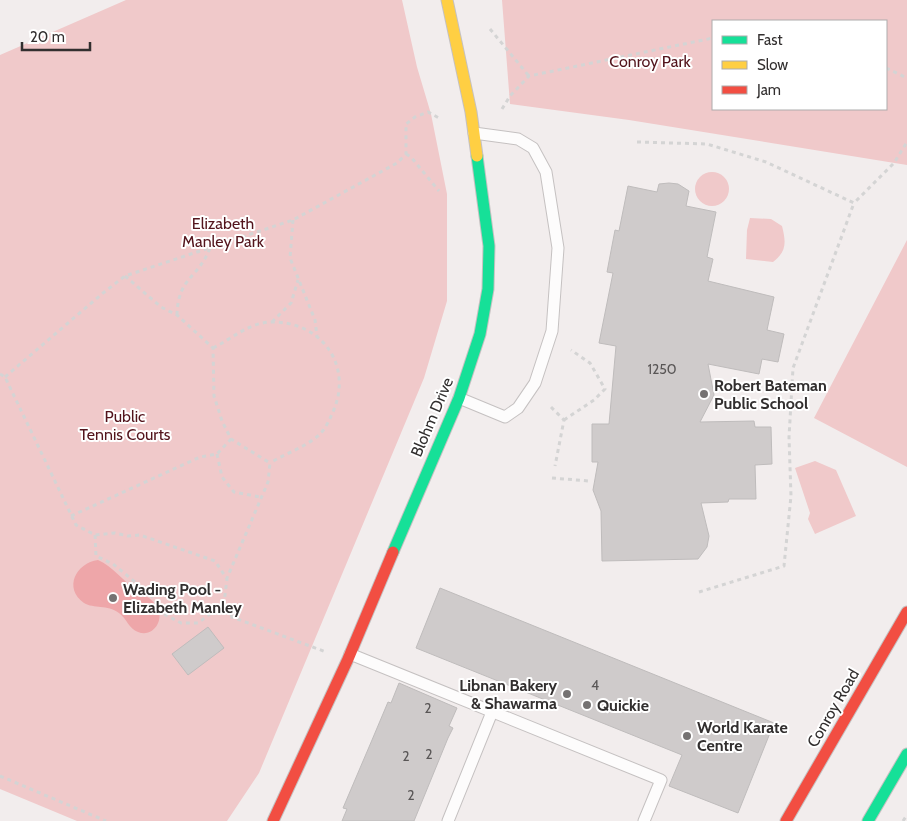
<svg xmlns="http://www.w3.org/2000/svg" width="907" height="821" font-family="Cabin,sans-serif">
<rect width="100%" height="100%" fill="#f2eded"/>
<path fill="#f0c9ca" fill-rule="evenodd" d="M 126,0 L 402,0 L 417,67 L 431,114 L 447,194 L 447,301 L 424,378 L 259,773 L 227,821 L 77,821 L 0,789 L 0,55 Z
M 502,0 L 907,0 L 907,165 L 629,120 L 510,104 ZM 713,21 L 886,21 L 886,109 L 713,109 Z
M695 189a17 17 0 1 1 34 0a17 17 0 1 1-34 0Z
M 750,218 L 771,219 L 782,226 C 786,242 787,251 773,262 L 746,259 L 747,230 Z
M 907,240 L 907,467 L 814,418 Z
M 815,461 L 836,470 L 856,516 L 815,534 L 808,519 L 810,513 L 795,468 Z"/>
<path fill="#eea6a9" d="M 98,560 C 113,567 121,579 134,588 C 142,594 152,598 157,607 C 165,620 153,638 138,632 C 129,629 127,619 119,613 C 107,604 94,609 84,603 C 63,588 76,563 98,560 Z"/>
<path fill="#cfcbcb" stroke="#bfbcbc" d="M 669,183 L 678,184 L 689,191 L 686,206 L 716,212 L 707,257 L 713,259 L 708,281 L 774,297 L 767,330 L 784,334 L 778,362 L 762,359 L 759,374 L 708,364 L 714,395 L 700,422 L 754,421 L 755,427 L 771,427 L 772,464 L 755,465 L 756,499 L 729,499 L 728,502 L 701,503 L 709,536 L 707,547 L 698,559 L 602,561 L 601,511 L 593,490 L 598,462 L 592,462 L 592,424 L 609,424 L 616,346 L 599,343 L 613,273 L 607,272 L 615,230 L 619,231 L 628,186 L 657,192 L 659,184 Z
M 440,588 L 774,723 L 738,813 L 669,786 L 682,755 L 416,648 Z
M 208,627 L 224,648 L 188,675 L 172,654 Z
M 399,683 L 457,708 L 449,726 L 453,728 L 448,738 L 414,821 L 342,821 L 347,809 L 343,808 L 372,740 L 388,702 L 391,703 Z"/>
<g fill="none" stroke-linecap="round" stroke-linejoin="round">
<defs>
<path id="lane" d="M 459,398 L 505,417 L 518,408 L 535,383 L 552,331 L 558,248 L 546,172 L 533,148 L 518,139 L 474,133
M 350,654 L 661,780 L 644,821
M 448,821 L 492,712"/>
<path id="fast" d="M 393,552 L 459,398 L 480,334 L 488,289 L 489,246 L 477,156
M 868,821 L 907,754"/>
<path id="slow" d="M 447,0 L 471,112 L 477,156"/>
<path id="jam" d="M 273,821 L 348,659 L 393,552
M 786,821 L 907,612"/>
</defs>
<use href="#lane" stroke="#c5c1c1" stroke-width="13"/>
<use href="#fast" stroke="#c5c1c1" stroke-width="13"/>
<use href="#slow" stroke="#c5c1c1" stroke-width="13"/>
<use href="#jam" stroke="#c5c1c1" stroke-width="13"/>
<path stroke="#d4d4d4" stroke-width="3" stroke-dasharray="4 4" stroke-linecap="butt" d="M 490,29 L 529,76
M 886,68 L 907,78
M 502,109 L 510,96 L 529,76 L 713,38
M 637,142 L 707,144 L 766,162 L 854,203 L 894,163 L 907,142
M 406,154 L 411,157 L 439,191
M 293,220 L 290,258 L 315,320 L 317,336
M 125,276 L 161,307 L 177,315 L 213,348 L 214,396 L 222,421 L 231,439 L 270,463 L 268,482 L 227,578
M 177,315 C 178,277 198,279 210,248
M 272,322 L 291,303 L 298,280
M 213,348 C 233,338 250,322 272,322 C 324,322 354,368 332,414 C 329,421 325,429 320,434 C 306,447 286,453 270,463
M 0,374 L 5,377 L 76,525 L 95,535 L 115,533 L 128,536 L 140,535 L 215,561 L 227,579 L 224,603 L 232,617 L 326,652
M 5,377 L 103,293 L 125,276 L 293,220 L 397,163 L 406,154 L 406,124 L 415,117 L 428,112 L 439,118
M 551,407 L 564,420 L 555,466
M 564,420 L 594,400 L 605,389 L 590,363 L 571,350
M 217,454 L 222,477 L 234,492 L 260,497
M 552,478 L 589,481
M 71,516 L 200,457 L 217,454 L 231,439
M 95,535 L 96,556 L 113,564 L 151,595 L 164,614 L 181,623 L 198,623 L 224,603
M 699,592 L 784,566 L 791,496 L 789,437 L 793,368 L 854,203
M 0,776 L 106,821
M 903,821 L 907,815"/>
<use href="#lane" stroke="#fdfcfc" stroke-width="11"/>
<use href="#fast" stroke="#16e098" stroke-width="11"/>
<use href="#slow" stroke="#ffcf43" stroke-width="11"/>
<use href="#jam" stroke="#f24e42" stroke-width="11"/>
</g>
<g fill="#757272" stroke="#fff" stroke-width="2">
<circle cx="704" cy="394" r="5"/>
<circle cx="113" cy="598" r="5"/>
<circle cx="567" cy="694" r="5"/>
<circle cx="587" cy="705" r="5"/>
<circle cx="687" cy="736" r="5"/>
</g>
<g text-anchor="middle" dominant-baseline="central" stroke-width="4" stroke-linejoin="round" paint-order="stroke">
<g font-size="14" fill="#595656">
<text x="662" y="369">1250</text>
<text x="595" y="685">4</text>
<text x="428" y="708">2</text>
<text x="429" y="754">2</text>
<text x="406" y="756">2</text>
<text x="411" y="795">2</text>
</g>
<g font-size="16" fill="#53141c" stroke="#fff">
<text x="650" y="61">Conroy Park</text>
<text x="223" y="223">Elizabeth<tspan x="223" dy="18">Manley Park</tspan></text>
<text x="125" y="416">Public<tspan x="125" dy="18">Tennis Courts</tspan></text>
</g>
<g font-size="16" font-weight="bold" fill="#322f2f" stroke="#fff" text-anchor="start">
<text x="714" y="385">Robert Bateman<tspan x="714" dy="18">Public School</tspan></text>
<text x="123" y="589">Wading Pool -<tspan x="123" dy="18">Elizabeth Manley</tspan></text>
<text x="557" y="685" text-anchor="end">Libnan Bakery<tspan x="557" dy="18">&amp; Shawarma</tspan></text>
<text x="597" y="705">Quickie</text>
<text x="697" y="727">World Karate<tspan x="697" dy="18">Centre</tspan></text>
</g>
<g font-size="16" fill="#322f2f" stroke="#fff">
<text transform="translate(432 417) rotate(-67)">Blohm Drive</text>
<text transform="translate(833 708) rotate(-60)">Conroy Road</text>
</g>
</g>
<rect x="712" y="20" width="175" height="90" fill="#ffffff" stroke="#adacac"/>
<rect x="722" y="36" width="25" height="8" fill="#16e098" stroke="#adacac"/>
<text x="757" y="45" font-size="15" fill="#322f2f">Fast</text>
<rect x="722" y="61" width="25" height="8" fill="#ffcf43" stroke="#adacac"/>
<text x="757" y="70" font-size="15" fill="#322f2f">Slow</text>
<rect x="722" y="86" width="25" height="8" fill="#f24e42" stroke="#adacac"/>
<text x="757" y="95" font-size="15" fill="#322f2f">Jam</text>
<path d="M22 42v8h68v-8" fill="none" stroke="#322f2f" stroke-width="2.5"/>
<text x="30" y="42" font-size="15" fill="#322f2f" stroke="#ffffff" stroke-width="4" paint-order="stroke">20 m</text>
</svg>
